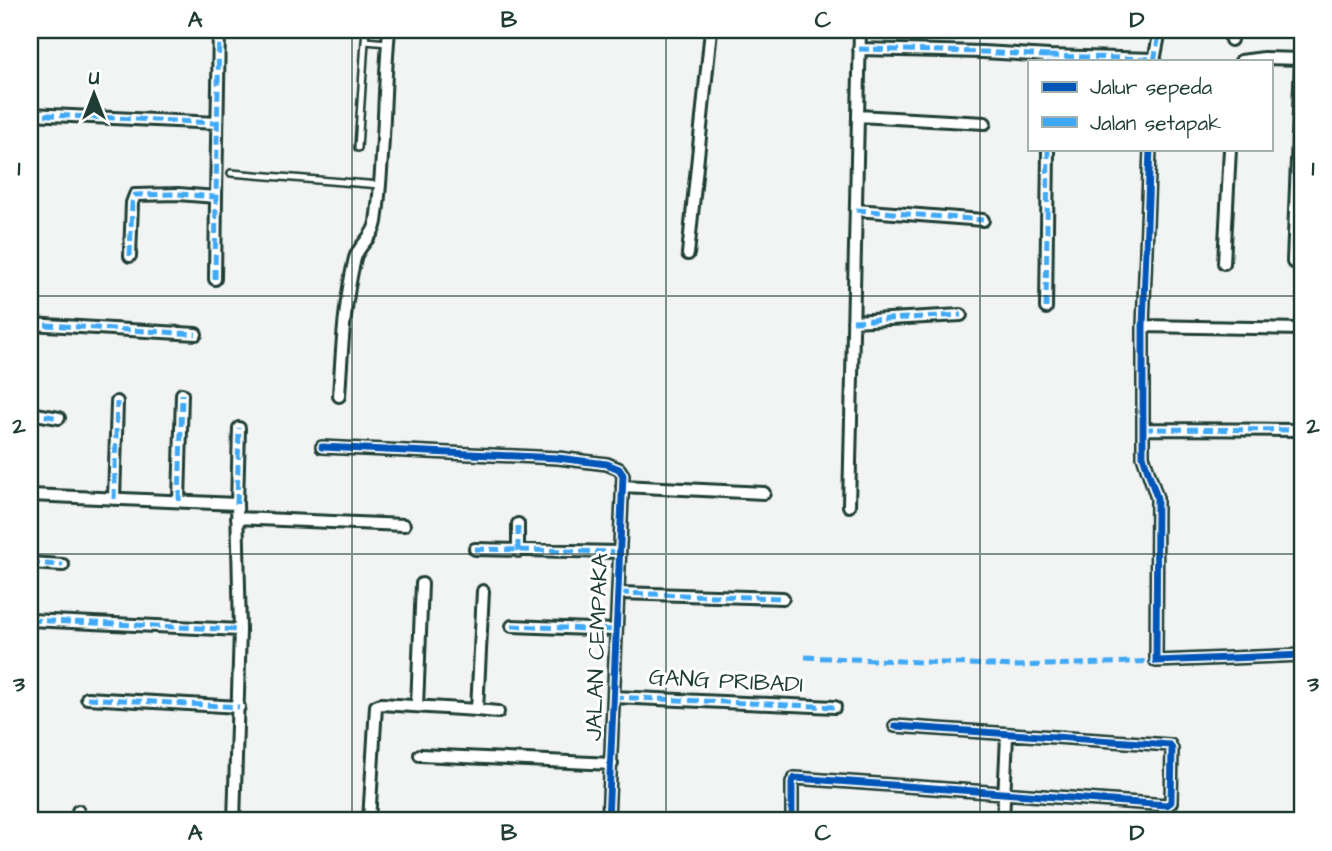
<svg xmlns="http://www.w3.org/2000/svg" width="1332" height="851" font-family="'Architects Daughter',sans-serif">
<rect width="100%" height="100%" fill="#f2f3f3"/>
<filter id="ink" filterUnits="userSpaceOnUse"><feTurbulence type="fractalNoise" baseFrequency=".0143" numOctaves="2"/><feDisplacementMap in="SourceGraphic" scale="14" xChannelSelector="R" yChannelSelector="G"/><feConvolveMatrix kernelMatrix="1 2 1 2 8 2 1 2 1" color-interpolation-filters="sRGB"/></filter>
<g filter="url(#ink)">
<g fill="none" stroke-linecap="round" stroke-linejoin="round">
<defs>
<path id="service" d="M 366,30 L 365,41 L 388,43
M 358,148 L 365,41
M 231,173 L 380,185"/>
<path id="minor" d="M 1231,40 L 1232,30
M 859,49 L 983,52 L 1049,56 L 1049,61
M 1049,56 L 1154,59
M 1154,61 L 1160,30
M 1241,61 L 1264,58 L 1302,59
M 30,114 L 217,123
M 858,116 L 985,123
M 1150,149 L 1143,326 L 1143,456 L 1157,498 L 1156,661 L 1302,655
M 856,210 L 983,220
M 688,254 L 711,30
M 130,256 L 132,203 L 135,195 L 178,194 L 216,197 L 219,30
M 1293,262 L 1301,59
M 1224,263 L 1230,149
M 215,279 L 216,197
M 1046,308 L 1048,149
M 853,321 L 961,315
M 30,324 L 196,334
M 1143,326 L 1302,329
M 339,396 C 342,349 344,303 355,258 C 359,244 374,237 376,222 C 385,158 383,94 389,30
M 30,413 L 59,418
M 1143,429 L 1302,430
M 322,447 L 558,458 L 607,464 L 619,469 L 623,475 L 608,821
M 622,486 L 764,493
M 30,495 L 237,504 L 240,630 L 234,821
M 114,499 L 117,402
M 179,501 L 182,394
M 237,504 L 239,428
M 849,506 L 860,30
M 237,518 L 404,525
M 475,549 L 619,552
M 518,551 L 518,524
M 30,563 L 63,565
M 619,593 L 783,598
M 30,620 L 240,630
M 512,626 L 616,630
M 614,697 L 835,707
M 87,698 L 239,707
M 417,706 L 422,584
M 477,710 L 498,712
M 420,755 L 612,764
M 77,821 L 78,811
M 369,821 L 376,706 L 381,704 L 477,710 L 483,591
M 792,821 L 792,782 L 795,778 L 1167,805 L 1171,802 L 1172,749 L 1170,745 L 895,726
M 1003,821 L 1007,736"/>
</defs>
<use href="#service" stroke="#1f3d34" stroke-width="10"/>
<use href="#minor" stroke="#1f3d34" stroke-width="16"/>
<use href="#service" stroke="#fff" stroke-width="5"/>
<use href="#minor" stroke="#fff" stroke-width="10"/>
<path stroke="#3fa9f5" stroke-width="5" stroke-dasharray="10 5" stroke-linecap="butt" d="M 859,49 L 983,52 L 1049,56 L 1049,61
M 1049,56 L 1154,59
M 1154,61 L 1160,30
M 30,114 L 217,123
M 856,210 L 983,220
M 130,256 L 132,203 L 135,195 L 178,194 L 216,197 L 219,30
M 215,279 L 216,197
M 1046,308 L 1048,149
M 853,321 L 961,315
M 30,324 L 196,334
M 30,413 L 59,418
M 1143,429 L 1302,430
M 114,499 L 117,402
M 179,501 L 182,394
M 237,504 L 239,428
M 475,549 L 619,552
M 518,551 L 518,524
M 30,563 L 63,565
M 619,593 L 783,598
M 30,620 L 240,630
M 512,626 L 616,630
M 805,657 L 1017,666 L 1162,661
M 614,697 L 835,707
M 87,698 L 239,707
M 77,821 L 78,811"/>
<defs>
<path id="cycleway" d="M 1150,149 L 1143,326 L 1143,456 L 1157,498 L 1156,661 L 1302,655
M 322,447 L 558,458 L 607,464 L 619,469 L 623,475 L 608,821
M 792,821 L 792,782 L 795,778 L 1167,805 L 1171,802 L 1172,749 L 1170,745 L 895,726"/>
</defs>
<use href="#cycleway" stroke="#fff" stroke-width="11"/>
<use href="#cycleway" stroke="#0057b8" stroke-width="7"/>
</g>
</g>
<path fill="none" stroke="#1f3d34" stroke-width="2" stroke-opacity="0.55" d="M 352,30 L 352,821M 666,30 L 666,821M 980,30 L 980,821M 30,296 L 1302,296M 30,554 L 1302,554"/>
<g text-anchor="middle" dominant-baseline="central" stroke-width="6" stroke-linejoin="round" paint-order="stroke">
<g font-size="23" fill="#1f3d34" stroke="#fff">
<text transform="translate(597 647) rotate(-88)">JALAN CEMPAKA</text>
<text transform="translate(726 681) rotate(3)">GANG PRIBADI</text>
</g>
</g>
<rect width="1332" height="851" fill="none" stroke="#fff" stroke-width="77"/>
<rect x="1028" y="60" width="245" height="91" fill="#ffffff" stroke="#a5b1ae" stroke-width="2"/>
<rect x="1042" y="82" width="35" height="10" fill="#0057b8" stroke="#a5b1ae" stroke-width="2"/>
<text x="1090" y="94" font-size="21" fill="#1f3d34">Jalur sepeda</text>
<rect x="1042" y="117" width="35" height="10" fill="#3fa9f5" stroke="#a5b1ae" stroke-width="2"/>
<text x="1090" y="130" font-size="21" fill="#1f3d34">Jalan setapak</text>
<g transform="translate(94 94)" stroke="#ffffff" stroke-width="5" paint-order="stroke">
<path d="M0-5L12 26L0 18L-12 26Z" fill="#1f3d34"/>
<text y="-10" font-size="19" font-weight="bold" text-anchor="middle" fill="#1f3d34">U</text>
</g>
<rect x="38" y="38" width="1256" height="774" fill="none" stroke="#1f3d34" stroke-width="2.5"/>
<g font-size="23" text-anchor="middle" font-weight="bold" fill="#1f3d34">
<text x="195" y="27">A</text>
<text x="509" y="27">B</text>
<text x="823" y="27">C</text>
<text x="1137" y="27">D</text>
<text x="19" y="175">1</text>
<text x="1313" y="175">1</text>
<text x="19" y="433">2</text>
<text x="1313" y="433">2</text>
<text x="19" y="691">3</text>
<text x="1313" y="691">3</text>
<text x="195" y="840">A</text>
<text x="509" y="840">B</text>
<text x="823" y="840">C</text>
<text x="1137" y="840">D</text>
</g>
</svg>
